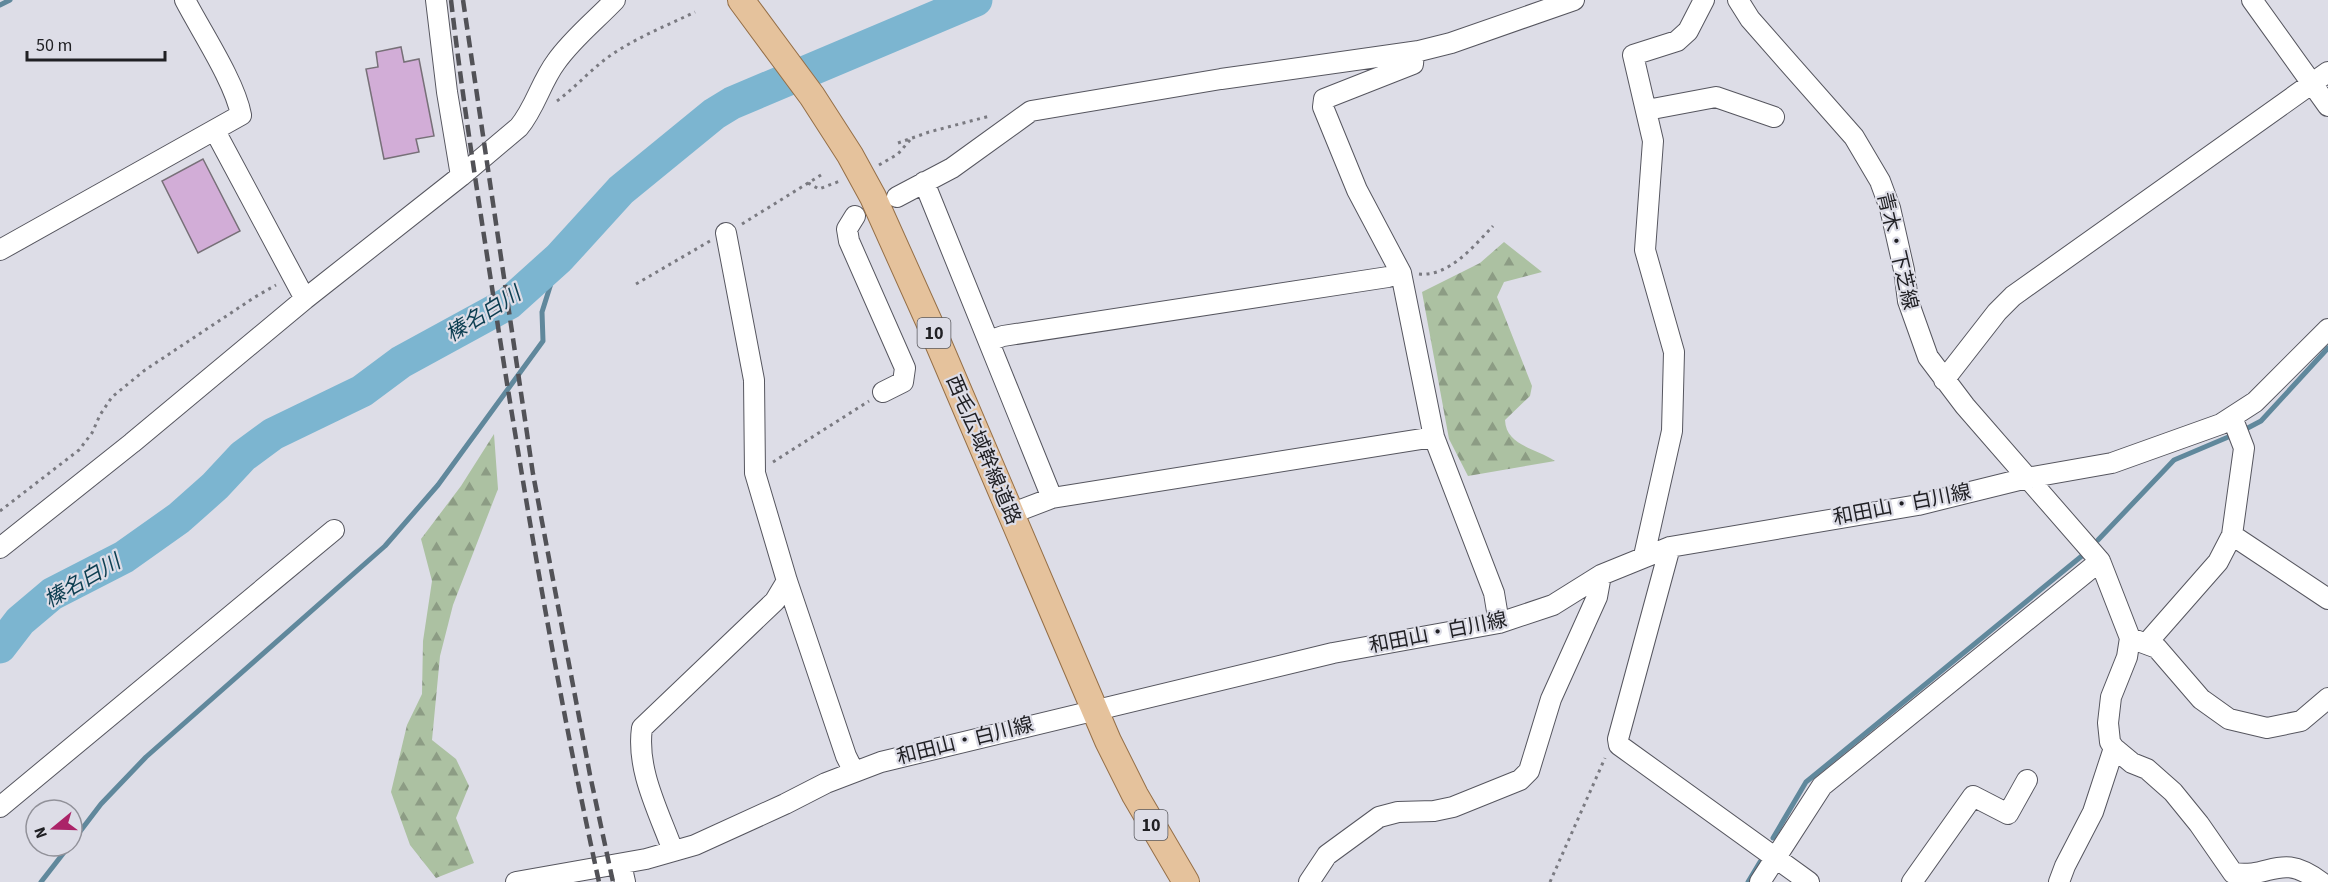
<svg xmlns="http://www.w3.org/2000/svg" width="2328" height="882" font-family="'Source Sans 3','Noto Sans JP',sans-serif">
<defs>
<pattern id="forest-firs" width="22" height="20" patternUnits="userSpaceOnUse" patternTransform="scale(1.5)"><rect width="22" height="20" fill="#acc1a2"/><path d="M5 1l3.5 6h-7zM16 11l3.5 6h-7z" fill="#8c9c84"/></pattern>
</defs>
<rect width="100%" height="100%" fill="#dddde7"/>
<path fill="url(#forest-firs)" d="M 1504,242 L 1542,272 L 1504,282 L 1497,297 L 1532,386 L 1530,396 L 1505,420 C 1506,446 1536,448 1555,461 L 1468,476 L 1449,439 L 1422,292 L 1480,263 Z
M 494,434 L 498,489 L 453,605 L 440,656 L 432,740 L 456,759 L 469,786 L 456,818 L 474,863 L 436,878 L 410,845 L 391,792 L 407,725 L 422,694 L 423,641 L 432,581 L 421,539 L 461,486 Z"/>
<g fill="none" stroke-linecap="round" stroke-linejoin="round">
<path stroke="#60889c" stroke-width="5" d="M 0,5 L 10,0
M 2242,431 L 2261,421 L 2328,348
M 2098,540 L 2174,460 L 2233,435
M 1773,838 L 1806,782 L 2083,555
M 72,842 L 101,804 L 146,757 L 385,546 L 438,485 L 543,341 L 542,312 L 559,258
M 41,882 L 69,846
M 1748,882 L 1760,862"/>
<path stroke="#7cb5d0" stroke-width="33" d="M 0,647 L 20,621 L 52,594 L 124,557 L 179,518 L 215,486 L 243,456 L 273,434 L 362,391 L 401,362 L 509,303 L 559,258 L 621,190 L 714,114 L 732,103 L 976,0"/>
</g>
<path fill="#d2add7" stroke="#777078" stroke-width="1.5" d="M 401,47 L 404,62 L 419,59 L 434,136 L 416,139 L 419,152 L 384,159 L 366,69 L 378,67 L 376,52 Z
M 203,159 L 240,231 L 198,253 L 162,181 Z"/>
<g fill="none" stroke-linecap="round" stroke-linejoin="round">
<defs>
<path id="minor" d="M 436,0 L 447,92 L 461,176
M 1738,0 L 1750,19 L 1854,137 L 1880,181 L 1890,208 L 1904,270 L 1908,301 L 1928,357 L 1965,406 L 2100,561 L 2130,638 L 2127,657 L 2111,697 L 2108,723 L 2110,742 L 2114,748 L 2132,763 L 2147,769 L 2173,792 L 2199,824 L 2233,873 C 2272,879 2279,851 2321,882
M 2252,0 L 2328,106
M 1647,110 L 1716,97 L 1774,117
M 215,131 L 305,299
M 924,182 L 1052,498
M 897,197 L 952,168 L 1031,111 L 1221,79 L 1419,51 L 1451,43 L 1574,0
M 855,216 L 847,229 L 849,241 L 905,368 L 903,382 L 883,392
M 726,233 L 754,380 L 755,473 L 787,581 L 846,756 L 854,772
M 0,250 L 241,115 C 235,82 201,31 185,0
M 1401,273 L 1357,190 L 1323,107 L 1324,99 L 1413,64 L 1414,52
M 989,341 L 1003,336 L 1388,277 L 1401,273 L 1434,437 L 1494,593 L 1499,623
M 1944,380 L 1997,312 L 2013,296 L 2328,72
M 2232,417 L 2244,448 L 2232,535 L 2328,599
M 1010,514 L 1052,498 L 1434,437
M 1670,547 L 1618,739 L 1619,745 L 1809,882
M 0,548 L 132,443 L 305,299 L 461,176 L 519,127 C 535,108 541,82 556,62 C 572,39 596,20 615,0
M 1644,556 L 1672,431 L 1674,352 L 1645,250 L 1653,141 L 1633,55 L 1677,41 L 1688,31 L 1704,0
M 2130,638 L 2157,648 L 2201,699 L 2229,719 L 2267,728 L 2301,721 L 2328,698
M 2146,644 L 2218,562 L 2232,535
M 0,807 L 334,530
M 673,851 C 659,812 636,770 642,728 L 775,601 L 787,581
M 621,864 L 625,882
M 516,882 L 646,859 L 695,845 L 785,804 L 826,783 L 881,762 L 1333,653 L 1499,623 L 1553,605 L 1601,575 L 1670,547 L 1918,505 L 2027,478 L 2112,463 L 2221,424 L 2255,402 L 2328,329
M 1309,882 L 1327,855 L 1379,817 L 1398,812 L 1434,811 L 1453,807 L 1520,780 L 1529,771 L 1551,699 L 1597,597 L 1601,575
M 1760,882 L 1822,786 L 2100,561
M 1912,882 L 1973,796 L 2008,814 L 2027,780
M 2059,882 L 2065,866 L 2093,812 L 2114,748"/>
<path id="major" d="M 741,0 L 812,96 L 850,155 L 873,197 L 930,324 L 1108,741 L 1135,795 L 1186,882"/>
</defs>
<use href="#minor" stroke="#56565f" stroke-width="22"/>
<use href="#major" stroke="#956f47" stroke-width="28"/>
<path stroke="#7a7a81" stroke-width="3" stroke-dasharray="3 4.5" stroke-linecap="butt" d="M 557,101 C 573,89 587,74 603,61 C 630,40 664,27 695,12
M 898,143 L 929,132 L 990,116
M 879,165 L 898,154 L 910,140
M 808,183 L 819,189 L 840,181
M 742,224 L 821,175
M 1419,274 C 1449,277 1474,246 1493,226
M 636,284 L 710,241
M 773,462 L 869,401
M 0,511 L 79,450 L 92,433 L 100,415 L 112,397 L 145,370 L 255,297 L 276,285
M 1550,882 L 1605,758"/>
<use href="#minor" stroke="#fff" stroke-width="20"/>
<use href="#major" stroke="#e5c29c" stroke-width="26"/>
<path stroke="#525257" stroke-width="4.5" stroke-dasharray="12 6" stroke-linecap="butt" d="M 451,0 C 464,111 482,222 499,333 C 528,516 559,700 599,882
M 463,0 L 533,474 L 590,775 L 613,882"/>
</g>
<g text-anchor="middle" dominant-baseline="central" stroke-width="4.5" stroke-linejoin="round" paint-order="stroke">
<g fill="#dddde7" stroke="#59595e" stroke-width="1.5">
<rect x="917.5" y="318" width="33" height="30" rx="4.5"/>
<rect x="1134.5" y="810" width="33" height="30" rx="4.5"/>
</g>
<g font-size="18" font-weight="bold" fill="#202024">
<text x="934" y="333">10</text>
<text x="1151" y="825">10</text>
</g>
<g font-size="20" fill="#202024" stroke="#dddde7">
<text transform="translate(1897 251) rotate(77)">青木・下芝線</text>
<text transform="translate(983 450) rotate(67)">西毛広域幹線道路</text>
<text transform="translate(1902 505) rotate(-11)">和田山・白川線</text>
<text transform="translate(1438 633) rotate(-11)">和田山・白川線</text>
<text transform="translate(965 741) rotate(-14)">和田山・白川線</text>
</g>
<g font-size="21" font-style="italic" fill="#0c3e51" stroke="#dddde7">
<text transform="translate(483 314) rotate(-32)">榛名白川</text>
<text transform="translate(82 581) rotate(-30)">榛名白川</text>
</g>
</g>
<g transform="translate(54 828) rotate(251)"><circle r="28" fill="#dddde7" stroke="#919199" stroke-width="1.5"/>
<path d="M0-4.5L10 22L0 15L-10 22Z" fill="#ab2368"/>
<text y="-9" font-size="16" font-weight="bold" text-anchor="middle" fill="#202024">N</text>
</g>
<path d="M27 51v9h138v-9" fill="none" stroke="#202024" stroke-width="3"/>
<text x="36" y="51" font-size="18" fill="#202024" stroke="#dddde7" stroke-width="4.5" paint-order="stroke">50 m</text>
</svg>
